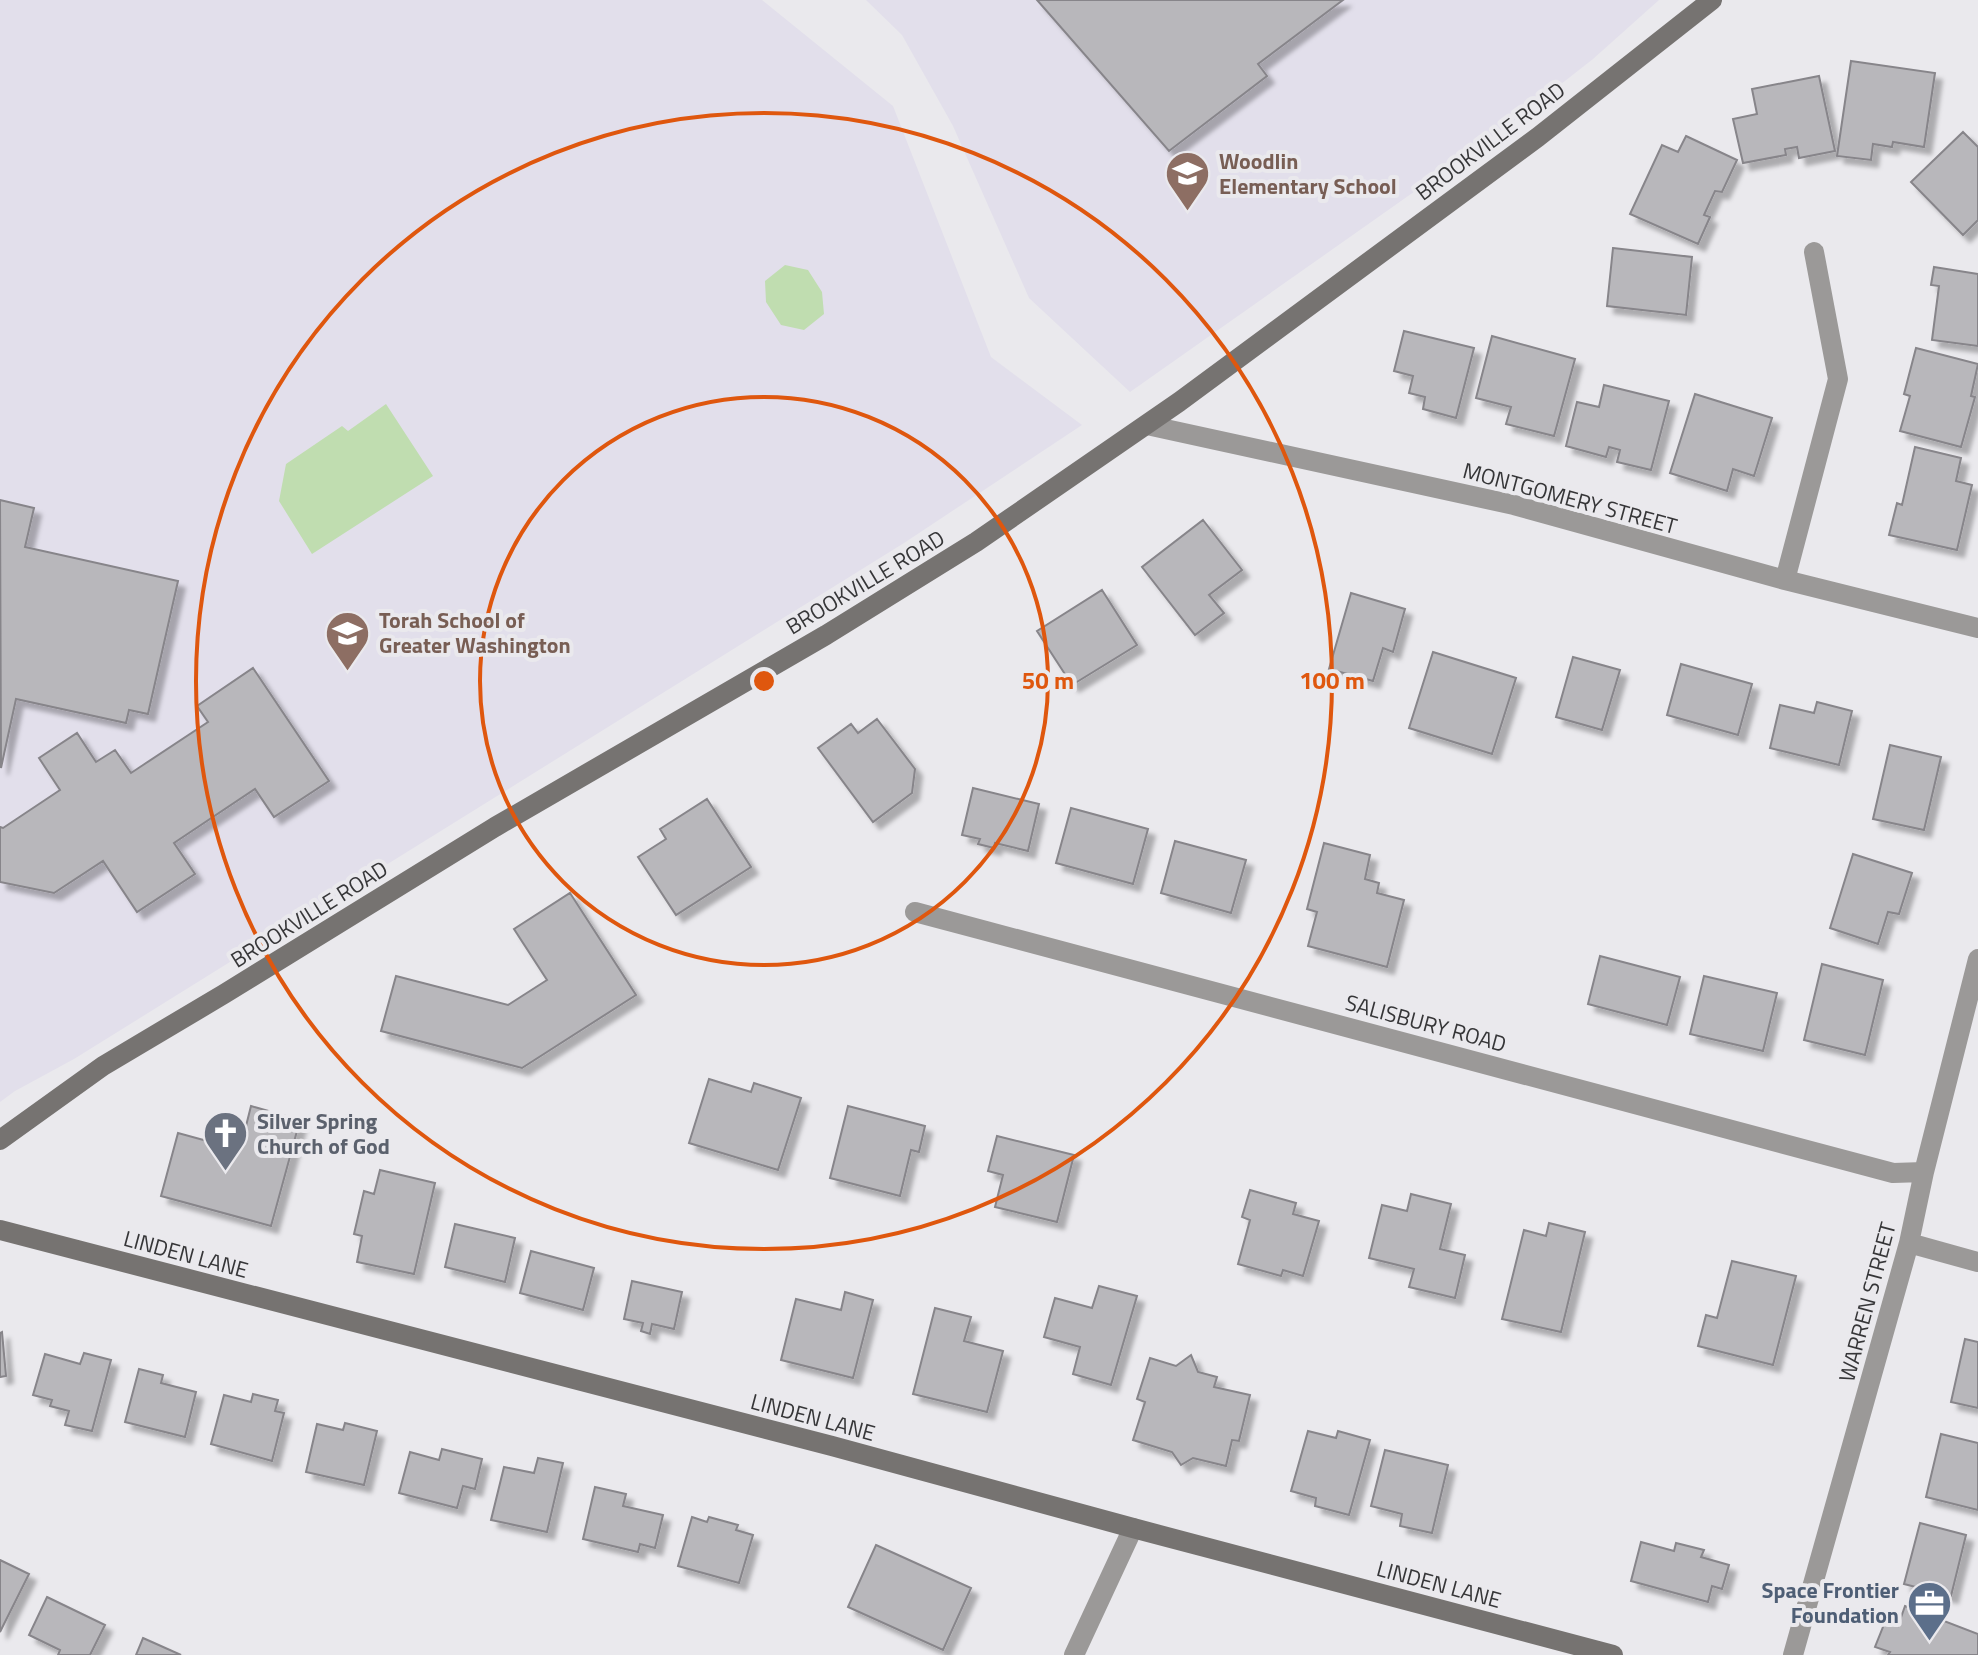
<svg xmlns="http://www.w3.org/2000/svg" width="1978" height="1655" font-family="'Titillium Web',sans-serif">
<defs>
<filter id="shadow"><feDropShadow dx="7" dy="7" stdDeviation="2" flood-color="#0004"/></filter>
</defs>
<rect width="100%" height="100%" fill="#eae9ed"/>
<path fill="#e2dfeb" d="M 0,0 L 762,0 L 893,106 L 991,357 L 1082,425 L 904,543 L 74,1059 L 15,1091 L 0,1102 Z
M 866,0 L 1659,0 L 1593,59 L 1506,127 L 1130,392 L 1029,298 L 953,126 L 902,35 Z"/>
<path fill="#c0ddb0" d="M 785,265 L 808,270 L 822,292 L 824,314 L 804,330 L 781,325 L 766,302 L 765,281 Z
M 386,404 L 433,476 L 312,554 L 279,501 L 286,464 L 342,426 L 348,431 Z"/>
<path fill="#b8b7bb" stroke="#87858a" stroke-width="2" filter="url(#shadow)" d="M 1037,0 L 1343,0 L 1258,64 L 1267,76 L 1169,151 Z
M 1851,61 L 1935,73 L 1924,147 L 1893,142 L 1892,147 L 1873,144 L 1871,160 L 1837,156 Z
M 1819,76 L 1835,151 L 1799,158 L 1797,147 L 1785,149 L 1786,155 L 1743,163 L 1733,119 L 1757,114 L 1752,89 Z
M 1963,132 L 1978,147 L 1978,220 L 1963,235 L 1911,182 Z
M 1686,136 L 1737,160 L 1722,192 L 1715,191 L 1704,215 L 1710,217 L 1698,244 L 1630,214 L 1662,145 L 1678,152 Z
M 1613,248 L 1692,257 L 1686,315 L 1607,306 Z
M 1934,267 L 1978,274 L 1978,346 L 1932,340 L 1939,286 L 1931,285 Z
M 1404,331 L 1474,348 L 1456,418 L 1423,409 L 1425,397 L 1409,393 L 1413,376 L 1394,371 Z
M 1492,336 L 1575,359 L 1554,436 L 1506,424 L 1511,407 L 1476,398 Z
M 1916,348 L 1978,364 L 1971,396 L 1975,397 L 1961,447 L 1900,431 L 1910,396 L 1904,394 Z
M 1604,385 L 1669,401 L 1651,470 L 1617,462 L 1620,450 L 1609,447 L 1606,457 L 1566,446 L 1577,402 L 1599,407 Z
M 1695,394 L 1772,418 L 1754,476 L 1733,469 L 1727,491 L 1670,473 Z
M 1915,447 L 1961,458 L 1956,481 L 1972,485 L 1957,550 L 1889,535 L 1897,503 L 1902,505 Z
M 0,500 L 34,508 L 25,547 L 178,581 L 148,714 L 129,710 L 126,723 L 16,699 L 1,768 Z
M 1203,520 L 1242,570 L 1209,595 L 1224,613 L 1195,635 L 1142,567 Z
M 1102,590 L 1137,645 L 1072,685 L 1037,631 Z
M 1351,593 L 1405,609 L 1393,652 L 1383,648 L 1373,681 L 1329,669 Z
M 1433,652 L 1516,678 L 1492,754 L 1409,728 Z
M 1573,657 L 1620,670 L 1602,730 L 1556,717 Z
M 1681,664 L 1752,684 L 1738,735 L 1667,715 Z
M 253,668 L 329,781 L 274,817 L 255,789 L 174,843 L 195,874 L 137,912 L 103,861 L 54,893 L 0,882 L 0,827 L 3,828 L 60,790 L 39,758 L 77,733 L 96,762 L 115,750 L 131,773 L 208,722 L 197,706 Z
M 1817,702 L 1852,711 L 1839,765 L 1770,748 L 1780,705 L 1814,713 Z
M 877,719 L 915,769 L 912,793 L 873,822 L 818,748 L 851,724 L 858,733 Z
M 1890,745 L 1941,757 L 1924,830 L 1873,819 Z
M 973,788 L 1039,804 L 1028,851 L 995,843 L 994,848 L 978,844 L 980,839 L 962,835 Z
M 707,799 L 751,867 L 676,915 L 638,857 L 666,839 L 660,829 Z
M 1071,808 L 1148,829 L 1133,884 L 1056,863 Z
M 1175,841 L 1246,860 L 1231,913 L 1161,893 Z
M 1324,843 L 1370,855 L 1365,879 L 1379,883 L 1377,893 L 1404,900 L 1387,967 L 1308,946 L 1317,912 L 1307,909 Z
M 1853,854 L 1912,873 L 1899,914 L 1888,912 L 1878,944 L 1830,928 Z
M 570,893 L 636,995 L 522,1068 L 381,1031 L 396,976 L 508,1005 L 547,980 L 514,929 Z
M 1600,956 L 1680,977 L 1667,1025 L 1588,1004 Z
M 1822,964 L 1883,980 L 1865,1055 L 1804,1040 Z
M 1704,976 L 1777,993 L 1763,1051 L 1690,1034 Z
M 709,1079 L 751,1092 L 754,1083 L 801,1098 L 778,1170 L 689,1143 Z
M 251,1106 L 300,1120 L 271,1226 L 161,1196 L 178,1133 L 240,1150 Z
M 848,1106 L 925,1126 L 919,1152 L 911,1150 L 900,1196 L 830,1178 Z
M 997,1136 L 1074,1155 L 1057,1222 L 995,1207 L 1003,1175 L 988,1171 Z
M 380,1170 L 435,1183 L 414,1274 L 357,1262 L 362,1236 L 354,1234 L 364,1191 L 374,1194 Z
M 1250,1190 L 1296,1203 L 1293,1214 L 1319,1221 L 1303,1276 L 1283,1270 L 1281,1276 L 1238,1264 L 1250,1220 L 1242,1217 Z
M 1411,1194 L 1451,1204 L 1440,1249 L 1465,1255 L 1455,1298 L 1409,1287 L 1414,1269 L 1369,1258 L 1382,1205 L 1407,1211 Z
M 1549,1223 L 1585,1232 L 1561,1332 L 1502,1319 L 1524,1230 L 1546,1236 Z
M 455,1224 L 515,1238 L 505,1282 L 445,1267 Z
M 531,1251 L 594,1268 L 583,1310 L 520,1293 Z
M 1732,1261 L 1796,1276 L 1773,1365 L 1698,1346 L 1706,1315 L 1717,1318 Z
M 632,1281 L 682,1292 L 674,1329 L 652,1324 L 650,1334 L 641,1331 L 643,1323 L 624,1319 Z
M 1099,1286 L 1137,1296 L 1111,1385 L 1073,1374 L 1080,1347 L 1044,1337 L 1055,1298 L 1092,1308 Z
M 845,1292 L 873,1300 L 853,1378 L 781,1360 L 796,1299 L 841,1310 Z
M 935,1308 L 971,1317 L 964,1341 L 1003,1351 L 987,1412 L 913,1394 Z
M 2,1332 L 6,1376 L 0,1377 L 0,1333 Z
M 1965,1339 L 1978,1342 L 1978,1408 L 1951,1402 Z
M 84,1353 L 111,1360 L 92,1431 L 65,1425 L 69,1411 L 50,1406 L 52,1400 L 33,1395 L 45,1354 L 80,1364 Z
M 1191,1355 L 1198,1372 L 1217,1377 L 1214,1387 L 1250,1395 L 1239,1441 L 1232,1440 L 1226,1466 L 1193,1458 L 1181,1465 L 1172,1452 L 1133,1440 L 1145,1402 L 1137,1399 L 1150,1358 L 1176,1366 Z
M 139,1369 L 163,1375 L 161,1383 L 196,1392 L 185,1437 L 125,1422 Z
M 253,1394 L 278,1400 L 275,1411 L 284,1413 L 272,1461 L 211,1444 L 224,1395 L 251,1402 Z
M 345,1423 L 377,1431 L 364,1485 L 306,1472 L 317,1424 L 343,1430 Z
M 1308,1431 L 1336,1438 L 1338,1431 L 1370,1440 L 1349,1515 L 1315,1506 L 1316,1498 L 1291,1491 Z
M 1941,1434 L 1978,1443 L 1978,1510 L 1926,1497 Z
M 442,1449 L 482,1459 L 475,1489 L 463,1486 L 457,1508 L 399,1493 L 410,1452 L 439,1460 Z
M 1385,1450 L 1448,1465 L 1432,1533 L 1400,1526 L 1402,1514 L 1371,1506 Z
M 538,1458 L 563,1463 L 547,1532 L 491,1520 L 504,1467 L 534,1473 Z
M 595,1487 L 626,1494 L 623,1506 L 663,1515 L 655,1548 L 640,1544 L 638,1552 L 583,1539 Z
M 692,1517 L 707,1522 L 709,1517 L 738,1525 L 736,1530 L 753,1535 L 739,1583 L 678,1566 Z
M 1920,1523 L 1966,1535 L 1951,1596 L 1904,1584 Z
M 1641,1542 L 1674,1551 L 1676,1543 L 1704,1550 L 1701,1557 L 1729,1565 L 1722,1589 L 1712,1586 L 1708,1602 L 1631,1581 Z
M 876,1545 L 971,1588 L 943,1650 L 848,1607 Z
M 0,1560 L 29,1574 L 0,1632 Z
M 47,1597 L 105,1625 L 90,1655 L 58,1655 L 60,1650 L 29,1635 Z
M 1905,1606 L 1978,1634 L 1978,1655 L 1888,1655 L 1890,1652 L 1875,1647 L 1885,1622 L 1898,1626 Z
M 143,1638 L 181,1655 L 136,1655 Z"/>
<g fill="none" stroke-linecap="round" stroke-linejoin="round">
<path stroke="#9b9998" stroke-width="20" d="M 1147,425 L 1514,505 L 1785,580 L 1978,628
M 1785,580 L 1838,379 L 1814,252
M 915,912 L 1893,1173 L 1924,1172
M 1909,1243 L 1978,1262
M 1074,1655 L 1133,1528
M 1793,1655 L 1909,1243 L 1924,1172 L 1978,959"/>
<path stroke="#767371" stroke-width="20" d="M 0,1140 L 103,1066 L 224,994 L 495,827 L 826,635 L 976,542 L 1179,402 L 1538,137 L 1712,0
M 0,1230 L 832,1446 L 1133,1528 L 1613,1655"/>
</g>
<g fill="none" stroke="#df570e" stroke-width="4">
<circle cx="764" cy="681" r="284"/>
<circle cx="764" cy="681" r="568"/>
</g>
<defs>
<symbol id="school-pin" viewBox="-11 -11 22 30"><path d="M0 17L-7.5 6A9.5 9.5 0 1 1 7.5 6Z" fill="#8d6e63" stroke="#eae9ed"/><path d="M0-5L7-2L0 1L-7-2ZM-4 1L0 2.5L4 1V4Q0 6-4 4Z" fill="#fff"/></symbol>
<symbol id="church-pin" viewBox="-11 -11 22 30"><path d="M0 17L-7.5 6A9.5 9.5 0 1 1 7.5 6Z" fill="#6b7280" stroke="#eae9ed"/><path d="M-1.2-6h2.4v3.5h3.3v2.4h-3.3V6h-2.4V-.1h-3.3v-2.4h3.3Z" fill="#fff"/></symbol>
<symbol id="office-pin" viewBox="-11 -11 22 30"><path d="M0 17L-7.5 6A9.5 9.5 0 1 1 7.5 6Z" fill="#5c6f8a" stroke="#eae9ed"/><path d="M-6-3h4V-5.5h4V-3h4V5H-6ZM-1-4.5V-3h2v-1.5ZM-6 0V1H6V0Z" fill="#fff"/></symbol>
</defs>
<g fill-rule="evenodd">
<use href="#school-pin" x="1162" y="148" width="51" height="69"/>
<use href="#school-pin" x="322" y="608" width="51" height="69"/>
<use href="#church-pin" x="200" y="1108" width="51" height="69"/>
<use href="#office-pin" x="1904" y="1578" width="51" height="69"/>
</g>
<g text-anchor="middle" dominant-baseline="central" stroke-width="8" stroke-linejoin="round" paint-order="stroke">
<g font-size="22" fill="#363638" stroke="#eae9ed">
<text transform="translate(1490 141) rotate(-37)">BROOKVILLE ROAD</text>
<text transform="translate(1570 498) rotate(15)">MONTGOMERY STREET</text>
<text transform="translate(865 582) rotate(-31)">BROOKVILLE ROAD</text>
<text transform="translate(309 914) rotate(-32)">BROOKVILLE ROAD</text>
<text transform="translate(1426 1023) rotate(15)">SALISBURY ROAD</text>
<text transform="translate(186 1254) rotate(15)">LINDEN LANE</text>
<text transform="translate(1867 1302) rotate(-75)">WARREN STREET</text>
<text transform="translate(813 1417) rotate(15)">LINDEN LANE</text>
<text transform="translate(1439 1584) rotate(15)">LINDEN LANE</text>
</g>
<g font-size="22" font-weight="bold" fill="#785e54" stroke="#eae9ed" text-anchor="start">
<text x="1219" y="161">Woodlin<tspan x="1219" dy="25">Elementary School</tspan></text>
<text x="379" y="620">Torah School of<tspan x="379" dy="25">Greater Washington</tspan></text>
</g>
<g font-size="22" font-weight="bold" fill="#5b616d" stroke="#eae9ed" text-anchor="start">
<text x="257" y="1121">Silver Spring<tspan x="257" dy="25">Church of God</tspan></text>
</g>
<g font-size="22" font-weight="bold" fill="#4e5e75" stroke="#eae9ed" text-anchor="end">
<text x="1899" y="1590">Space Frontier<tspan x="1899" dy="25">Foundation</tspan></text>
</g>
</g>
<circle cx="764" cy="681" r="12" fill="#df570e" stroke="#eae9ed" stroke-width="4"/>
<g font-size="24" text-anchor="middle" font-weight="bold" fill="#df570e" stroke="#eae9ed" stroke-width="8" stroke-linejoin="round" paint-order="stroke">
<text x="1048" y="689">50 m</text>
<text x="1332" y="689">100 m</text>
</g>
</svg>
